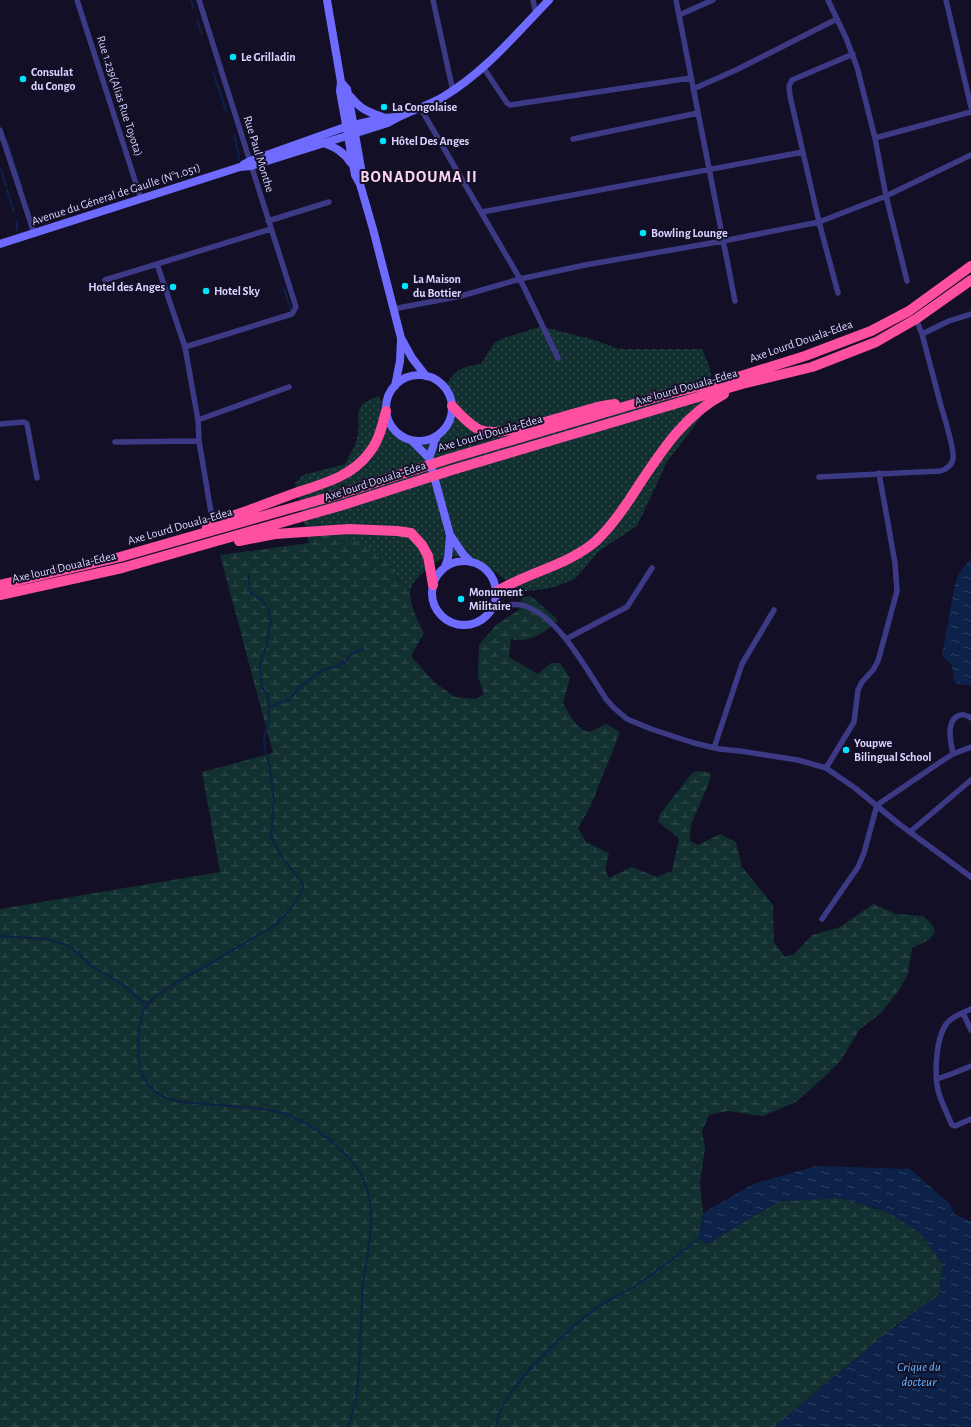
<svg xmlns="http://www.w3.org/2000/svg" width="971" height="1427" font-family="'Alegreya Sans',sans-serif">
<defs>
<pattern id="grass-dots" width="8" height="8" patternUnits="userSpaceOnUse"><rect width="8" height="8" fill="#12302f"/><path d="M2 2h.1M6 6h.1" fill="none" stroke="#344d4e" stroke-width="1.8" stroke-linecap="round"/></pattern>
<pattern id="wetland-marsh" width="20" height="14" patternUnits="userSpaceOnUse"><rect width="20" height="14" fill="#12302f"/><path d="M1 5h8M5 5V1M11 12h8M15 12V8" fill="none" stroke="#344d4e"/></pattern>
<pattern id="water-ripples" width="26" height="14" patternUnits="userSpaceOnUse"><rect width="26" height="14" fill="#0c2248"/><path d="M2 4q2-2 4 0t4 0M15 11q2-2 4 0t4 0" fill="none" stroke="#2f4163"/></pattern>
</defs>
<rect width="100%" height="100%" fill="#130f26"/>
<path fill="url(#grass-dots)" d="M 539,327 L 547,328 L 591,339 L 619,349 L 702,349 L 710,368 L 714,400 L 667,462 L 637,526 L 599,551 L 575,579 L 551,588 L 521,592 C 493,571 460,538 427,569 C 419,576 414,580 410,590 L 399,581 L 390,565 L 328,532 L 317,524 L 308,509 L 297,482 L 303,475 L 345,464 C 349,456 355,447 357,438 C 363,414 348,407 379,396 C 384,407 388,424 396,432 C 425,460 469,422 444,387 C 458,368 458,368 481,364 L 495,342 L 504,338 Z"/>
<path fill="url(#wetland-marsh)" d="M 295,482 L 297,482 L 308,509 L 317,524 L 328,532 L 362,544 L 377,553 L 390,565 L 399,581 L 410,590 C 410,606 417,619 424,633 L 411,656 L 434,682 L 455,697 L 476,699 L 484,694 L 478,677 L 479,645 L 496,625 L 519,610 L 522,597 L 531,596 L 558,620 C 547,632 528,644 511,639 L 509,657 L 538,674 L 551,663 L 560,663 L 570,678 L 563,703 C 568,712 579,734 591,731 C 596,730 601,726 606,724 L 620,732 L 591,805 L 578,828 L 586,842 L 609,853 L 605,870 L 609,878 L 632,867 L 657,877 L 672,871 L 679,838 L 658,822 L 660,814 L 693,772 L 702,771 L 711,773 L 709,783 L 691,824 L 690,841 L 698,845 L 720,834 L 736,842 L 742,867 L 773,905 L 774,942 L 785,957 L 794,954 L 812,935 L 840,927 L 873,904 L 896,914 L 923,916 L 931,923 L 935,931 L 929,940 L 912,948 L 908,974 L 899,990 L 881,1013 L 860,1029 L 841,1060 L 821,1080 L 796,1102 L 763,1116 L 727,1111 L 709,1115 L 702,1131 L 705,1148 L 700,1183 L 703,1213 L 699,1238 L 707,1244 L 779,1201 L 840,1198 L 890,1213 L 921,1234 L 943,1265 L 939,1295 L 894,1327 L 774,1427 L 0,1427 L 0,909 L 220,872 L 202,772 L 273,753 L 220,555 L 309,543 Z"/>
<path fill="url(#water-ripples)" d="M 971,558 L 971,685 C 948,686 956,679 951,664 L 944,658 L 942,654 L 955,584 L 958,575 Z
M 816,1166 L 910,1169 L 950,1204 L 955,1215 L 971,1221 L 971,1427 L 774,1427 L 894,1327 L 939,1295 L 943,1265 L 921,1234 L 890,1213 L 840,1198 L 779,1201 L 707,1244 L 699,1238 L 703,1213 L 753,1184 Z"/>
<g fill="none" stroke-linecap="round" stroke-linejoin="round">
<path stroke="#0c2248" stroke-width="2" d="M 191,0 L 193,8
M 197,19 L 202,35
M 213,72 L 226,111
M 234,135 L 238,151 L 239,160
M 7,141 L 22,187
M 1,170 L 6,186
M 7,190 L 14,212
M 17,221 L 17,230
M 284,288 L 291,310
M 249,575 L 249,585 L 251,593 L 262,600 L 268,609 L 271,618 L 267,643 L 262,658 L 260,668 L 262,688 L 268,695 L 268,698 L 269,716 L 264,739 L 265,751 L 270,768 L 274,800 L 271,836 L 281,856 L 301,881 L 303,887 L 298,899 L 288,912 L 275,925 C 261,934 247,941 233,950 C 225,954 218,959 210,964 C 191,974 161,989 147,1005 C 141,1012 140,1023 139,1031 C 136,1059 138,1088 169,1099 C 182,1103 195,1103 208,1104 C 235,1107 265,1107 291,1116 C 307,1122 319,1132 332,1142 C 344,1153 357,1164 363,1178 C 380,1216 365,1256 362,1294 L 362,1304 L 358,1382 L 356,1402 L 348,1427
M 270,706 L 274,706 L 278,703 L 290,700 C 293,692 317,672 326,669 C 333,667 339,668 342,661 L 344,664 L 345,663 L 351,654 L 363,649
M 0,936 L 46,939 L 67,945 L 79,954 L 90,965 L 122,984 L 147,1005
M 496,1427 C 499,1391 568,1328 597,1308 C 609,1299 624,1293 637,1285 C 659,1270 679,1253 701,1237"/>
<path stroke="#3d3a85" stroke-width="5.5" d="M 77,0 L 141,199
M 199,0 L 296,307 L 292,314 L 185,347 L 198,420 L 199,441 L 213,524
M 433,0 L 453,91
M 533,0 L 536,14
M 676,0 L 735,301
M 828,0 L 846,38 L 857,67 L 875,138 L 886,196 L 907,281
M 946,0 L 971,107
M 679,15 L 713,0
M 483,67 L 507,103 L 510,105 L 691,78
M 693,89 L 736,70 L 837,19
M 421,109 L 520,279 L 558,358
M 0,130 L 34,233
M 875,138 L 971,112
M 573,139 L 698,113
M 482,212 L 803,152
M 268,221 L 329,202
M 157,264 L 185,347
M 105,280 L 271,229
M 838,293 L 819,222 L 790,96 L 789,86 L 792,80 L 853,54
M 393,309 L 461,296 L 520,279 L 585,265 L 723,241 L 819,222 L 886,196 L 971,155
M 922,334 L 949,321 L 971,314
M 198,420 L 289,387
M 0,424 L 24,422 L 27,424 L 37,478
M 115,442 L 199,441
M 819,477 L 940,471 C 946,470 952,465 953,459 C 955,449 943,414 940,402 C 934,380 928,357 922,334 L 916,319
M 495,603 C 499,603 503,605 507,605 C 513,605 518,603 525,606 C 559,617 587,670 606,699 L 614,708 L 627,719 L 651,729 L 694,743 L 719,749 L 740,751 L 798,760 L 826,768 L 855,788 L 899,824 L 971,877
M 566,639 L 627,607 L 652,568
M 714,748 L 742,664 L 774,610
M 953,754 C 951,743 946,725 956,717 C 962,713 966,715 971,718
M 826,768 L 854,722 L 858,690 L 862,682 L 873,670 L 878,661 L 897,591 L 895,563 L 879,473
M 910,832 L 971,780
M 822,919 L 858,867 L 864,853 L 877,805 L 942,761 L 953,754 L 971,747
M 971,1009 C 963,1013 953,1016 947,1023 C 936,1037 934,1073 938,1090 C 941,1102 947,1113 952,1125 L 955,1126 L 971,1119
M 963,1013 L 971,1030
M 937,1079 L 954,1073 L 971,1066"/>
<path stroke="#6f6bff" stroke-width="8" d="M 327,0 L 341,82 L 340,91 L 355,175 L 360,184 L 373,229 L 401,338 L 412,358 L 426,376
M 341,82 L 347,89 L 348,94 L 362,174 L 360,184
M 350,96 C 360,109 368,112 383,117
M 323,143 C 335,147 344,152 351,163
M 244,164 L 250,161 L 345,127 L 384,118 L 396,117
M 0,244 L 240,167 L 251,166 L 388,123 C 405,112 426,107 443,97 C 485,72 516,34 549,0
M386 408a33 33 0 1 1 66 0a33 33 0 1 1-66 0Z
M 395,386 L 400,361 L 401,339
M 412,441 L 429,458 L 450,535 L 463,554 L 471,562
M 429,458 L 437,436
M432 593a32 32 0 1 1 64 0a32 32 0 1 1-64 0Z
M 445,567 L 448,558 L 450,536"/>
<path stroke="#ff4fa3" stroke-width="10" d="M 452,406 C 460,414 469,425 480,430 C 502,439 568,414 594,408 C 601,406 608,405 615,404
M 207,527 C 218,521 229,517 241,513 C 261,506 281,498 301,491 C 326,483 353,475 369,453 C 379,441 382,426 386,411
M 239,541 L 275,534 L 349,529 L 397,531 L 411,533 L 422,545 L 428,556 L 433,585
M 0,585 L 120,557 L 340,494 L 448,459 L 664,395 L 741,376 L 805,356 L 871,331 L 909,311 L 971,266
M 496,592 C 528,572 567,566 596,541 C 612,526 625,507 637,488 C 661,452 684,415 724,394
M 0,595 L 122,568 L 192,548 L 343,505 L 452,470 L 742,384 L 812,367 L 876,342 L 916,319 L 971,280"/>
</g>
<g fill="#00e5ff" stroke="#130f26" stroke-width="1.5">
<circle cx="233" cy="57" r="4"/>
<circle cx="23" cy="79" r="4"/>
<circle cx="384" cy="107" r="4"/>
<circle cx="383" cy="141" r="4"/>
<circle cx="643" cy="233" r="4"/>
<circle cx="405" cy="286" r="4"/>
<circle cx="173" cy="287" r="4"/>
<circle cx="206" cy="291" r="4"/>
<circle cx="461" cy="599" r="4"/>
<circle cx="846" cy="750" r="4"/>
</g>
<g text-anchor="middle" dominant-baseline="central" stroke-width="4" stroke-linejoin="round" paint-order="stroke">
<g font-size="12" font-weight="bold" fill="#d9d4ff" stroke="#130f26" text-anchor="start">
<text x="241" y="57">Le Grilladin</text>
<text x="31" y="72">Consulat<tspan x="31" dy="14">du Congo</tspan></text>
<text x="392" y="107">La Congolaise</text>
<text x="391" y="141">Hôtel Des Anges</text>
<text x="651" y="233">Bowling Lounge</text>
<text x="413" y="279">La Maison<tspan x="413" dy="14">du Bottier</tspan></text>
<text x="165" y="287" text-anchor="end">Hotel des Anges</text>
<text x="214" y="291">Hotel Sky</text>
<text x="469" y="592">Monument<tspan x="469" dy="14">Militaire</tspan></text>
<text x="854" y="743">Youpwe<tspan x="854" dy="14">Bilingual School</tspan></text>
</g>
<g font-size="12" fill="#d9d4ff" stroke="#130f26">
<text transform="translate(120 96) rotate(72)">Rue 1.239(Alias Rue Toyota)</text>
<text transform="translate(259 154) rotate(73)">Rue Paul Monthe</text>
<text transform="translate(116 194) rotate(-18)">Avenue du Géneral de Gaulle (N°1.051)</text>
<text transform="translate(801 341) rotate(-19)">Axe Lourd Douala-Edea</text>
<text transform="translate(686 387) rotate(-16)">Axe lourd Douala-Edea</text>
<text transform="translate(490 433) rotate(-16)">Axe Lourd Douala-Edea</text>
<text transform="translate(375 481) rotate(-18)">Axe lourd Douala-Edea</text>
<text transform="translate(180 526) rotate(-16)">Axe Lourd Douala-Edea</text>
<text transform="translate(64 567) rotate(-13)">Axe lourd Douala-Edea</text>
</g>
<g font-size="13" font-style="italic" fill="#62b6ff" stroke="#130f26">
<text x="919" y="1367">Crique du<tspan x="919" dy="15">docteur</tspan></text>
</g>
<g font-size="16" font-weight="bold" letter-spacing="1" fill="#ffd6f0" stroke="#130f26">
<text x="419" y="177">BONADOUMA II</text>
</g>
</g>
</svg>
